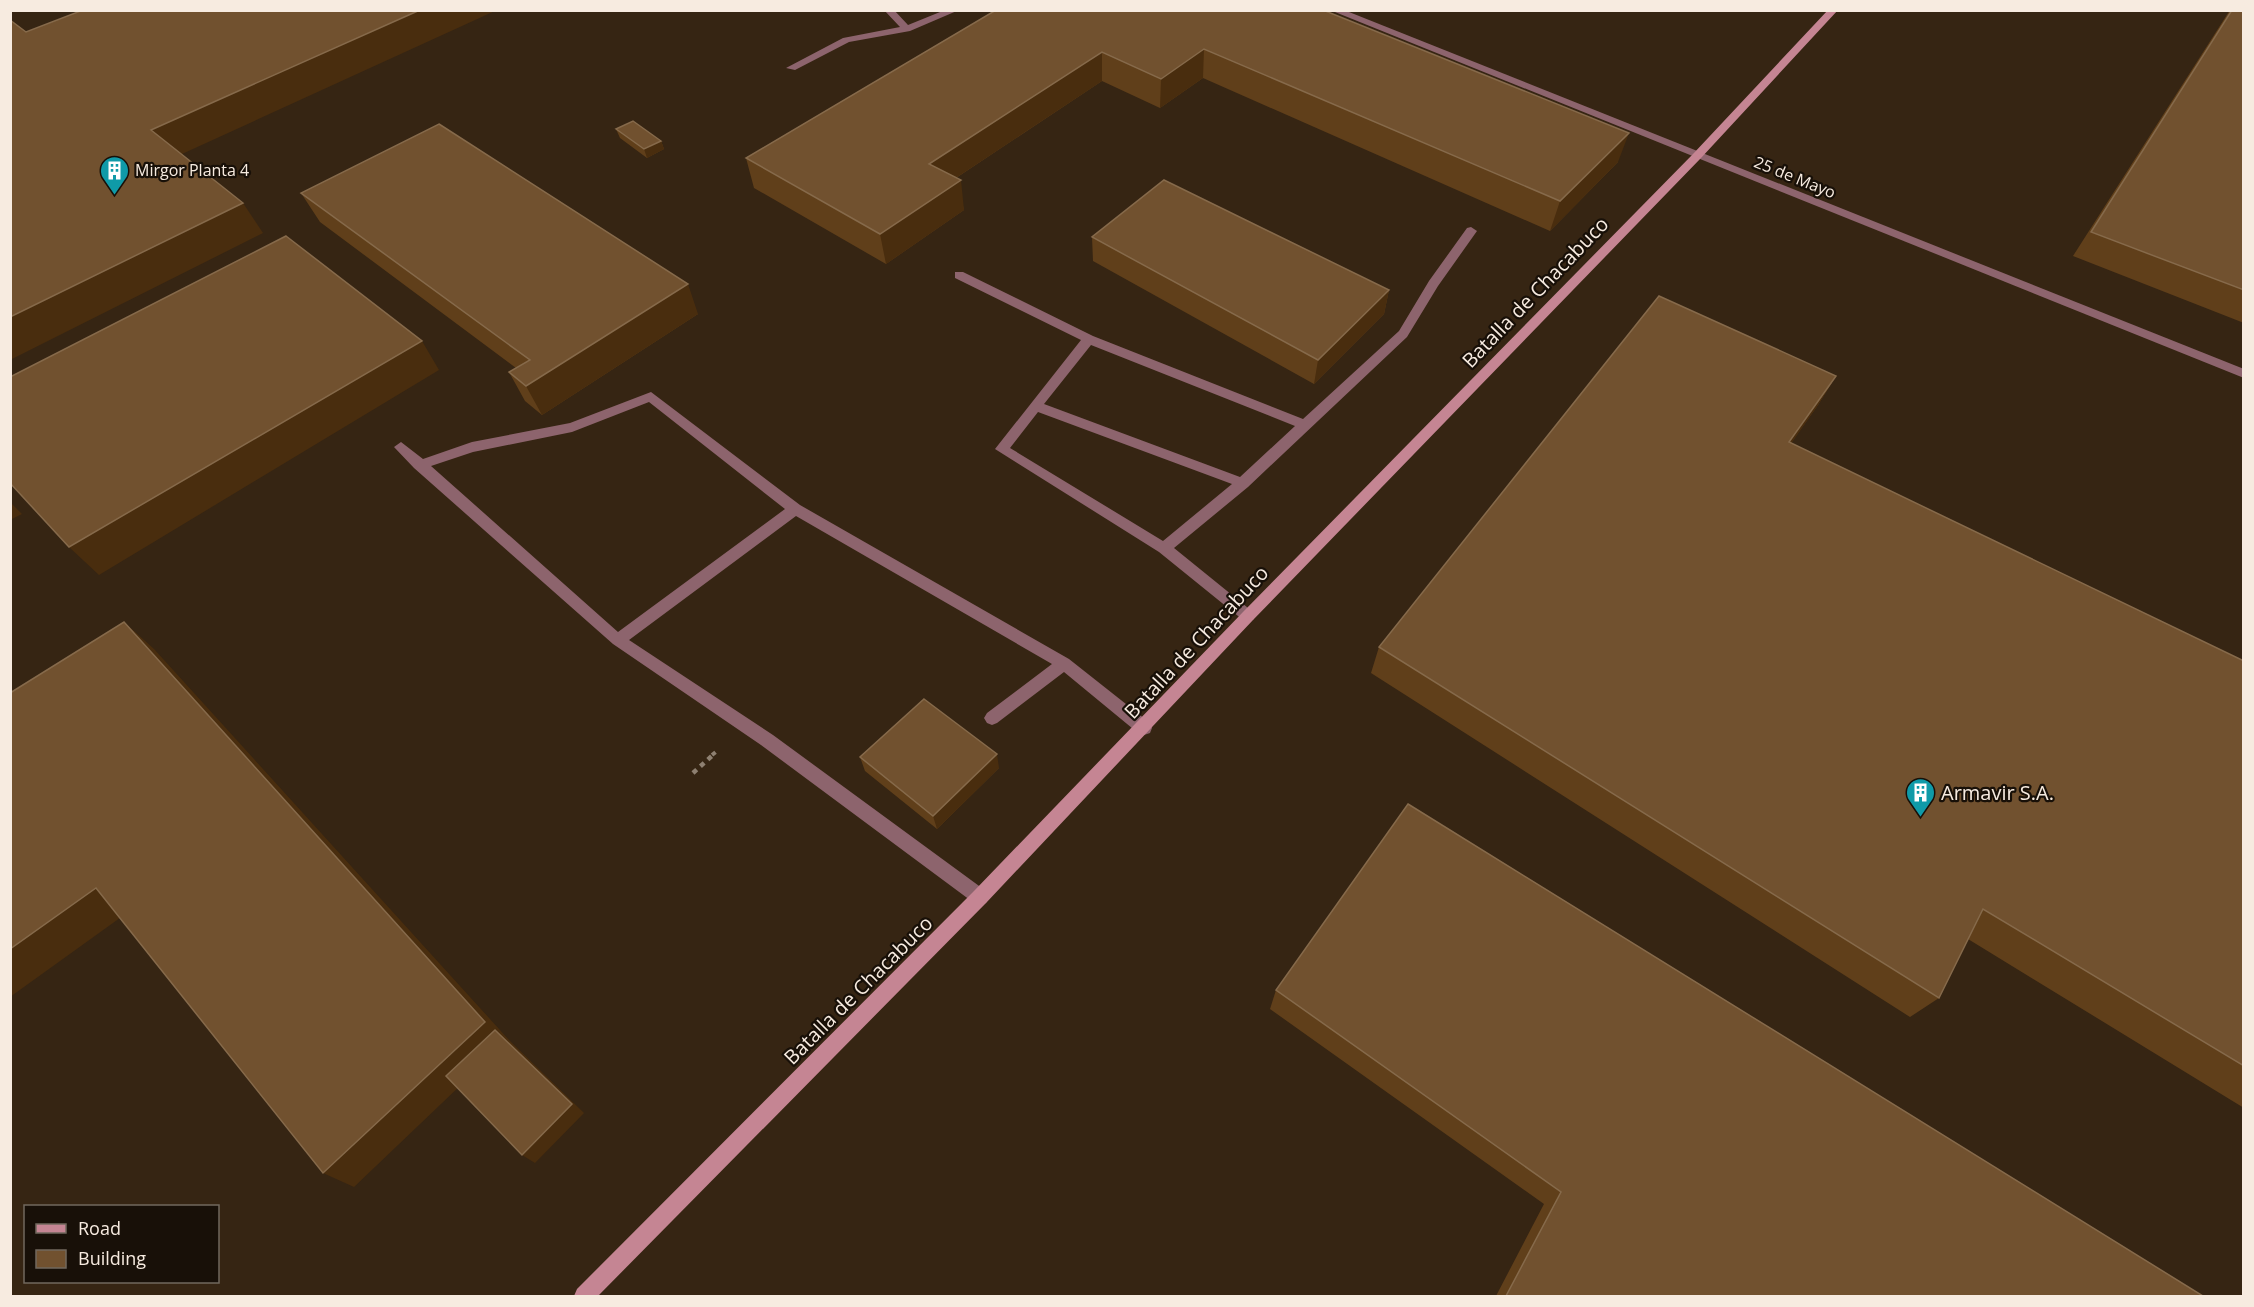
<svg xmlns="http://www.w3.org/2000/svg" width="2254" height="1307" font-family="'Open Sans',sans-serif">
<rect width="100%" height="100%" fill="#362513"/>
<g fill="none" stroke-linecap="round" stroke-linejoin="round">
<path stroke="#8e8071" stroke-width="4" stroke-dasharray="4.5 4.5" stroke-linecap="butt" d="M 712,755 L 717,751"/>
<path stroke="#8e8071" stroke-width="4.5" stroke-dasharray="5 5" stroke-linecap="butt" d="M 693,773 L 714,754"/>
<path fill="#8d646d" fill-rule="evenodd" d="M 884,10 L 894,10 L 908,25 L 945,10 L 959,10 L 910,31 L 849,42 L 795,70 L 786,68 L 843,38 L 900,27 Z
M 1471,227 L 1477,231 L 1438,286 L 1407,337 L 1248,487 L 1174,548 L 1253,612 L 1255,616 L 1253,620 L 1243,620 L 1159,552 L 995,449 L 1081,340 L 955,278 L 955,272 L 963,272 L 1093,336 L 1303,419 L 1399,331 L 1429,281 L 1467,228 ZM 1091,345 L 1295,426 L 1240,477 L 1044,404 ZM 1038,412 L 1232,484 L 1163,541 L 1010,448 Z
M 651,392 L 800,505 L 1069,659 L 1150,723 L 1152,728 L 1150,733 L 1144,735 L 1138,733 L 1064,672 L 997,723 L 992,725 L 987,723 L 984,718 L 987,713 L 1052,664 L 796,516 L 629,640 L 773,735 L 986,891 L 989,897 L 986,903 L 980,905 L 974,903 L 761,745 L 613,644 L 414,468 L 394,447 L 401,442 L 423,459 L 472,442 L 570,423 ZM 649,402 L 785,509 L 618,632 L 431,466 L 473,452 L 572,432 Z"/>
<path fill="#8d646d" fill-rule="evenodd" d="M 1330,10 L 1344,10 L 2244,369 L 2244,378 Z"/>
<path fill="#c58593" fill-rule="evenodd" d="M 1828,10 L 1838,10 L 1701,158 L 1253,620 L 986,903 L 598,1296 L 574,1296 L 577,1289 L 974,891 L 1243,612 L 1693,154 Z"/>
</g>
<path fill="#603f1a" d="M 996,10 L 1323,10 L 1618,162 L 1550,231 L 1203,78 L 1160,108 L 1102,81 L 956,178 L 964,210 L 886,264 L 754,188 L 746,158 Z
M 2230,10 L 2244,10 L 2244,323 L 2073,256 Z
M 616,129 L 661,141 L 664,149 L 647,158 L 620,138 Z
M 301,193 L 698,314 L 542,415 L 525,401 L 509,372 L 516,368 L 320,222 Z
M 1092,237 L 1389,290 L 1384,314 L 1314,384 L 1093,261 Z
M 1836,376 L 1818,405 L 1791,443 L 2244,661 L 2244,1108 L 1968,939 L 1939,998 L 1910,1017 L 1371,673 L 1379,647 Z
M 860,757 L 999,768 L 937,829 L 865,771 Z
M 1276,990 L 2203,1296 L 1496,1296 L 1544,1204 L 1270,1009 Z"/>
<path fill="#492d0e" d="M 420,10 L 497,10 L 171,159 L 151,130 Z
M 1204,49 L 1203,78 L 1160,108 L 1161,79 Z
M 1102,52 L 1102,81 L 933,193 L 929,164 Z
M 1629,133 L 1618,162 L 1550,231 L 1560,201 Z
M 661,141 L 664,149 L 647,158 L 644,149 Z
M 961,180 L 964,210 L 886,264 L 880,234 Z
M 243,203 L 263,233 L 10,360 L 10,317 Z
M 688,284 L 698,314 L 542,415 L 526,386 Z
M 1389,290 L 1384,314 L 1314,384 L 1318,360 Z
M 422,341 L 439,370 L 99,575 L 69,547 Z
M 1836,376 L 1818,405 L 1772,471 L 1789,442 Z
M 10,502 L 22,514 L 10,520 Z
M 124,622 L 154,649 L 509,1040 L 584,1113 L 535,1163 L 522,1155 L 507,1041 L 354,1187 L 323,1173 Z
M 997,754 L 999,768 L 937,829 L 933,816 Z
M 96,888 L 131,910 L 10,997 L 10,949 Z"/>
<path fill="#71512f" stroke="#866a4b" stroke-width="1.5" d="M 83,10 L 420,10 L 151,130 L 243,203 L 10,317 L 10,20 L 26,32 Z
M 996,10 L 1323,10 L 1629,133 L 1560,201 L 1204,49 L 1161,79 L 1102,52 L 929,164 L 961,180 L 880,234 L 746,158 Z
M 2232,10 L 2244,10 L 2244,290 L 2091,232 Z
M 633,121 L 661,141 L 644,149 L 616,129 Z
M 439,124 L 688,284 L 526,386 L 509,372 L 530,360 L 301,193 Z
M 1164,180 L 1389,290 L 1318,360 L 1092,237 Z
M 286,236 L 422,341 L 69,547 L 10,483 L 10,377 Z
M 1659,296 L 1836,376 L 1789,442 L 2244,661 L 2244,1066 L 1983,909 L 1939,998 L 1379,647 Z
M 124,622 L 485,1022 L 323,1173 L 96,888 L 10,949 L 10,693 Z
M 924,699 L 997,754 L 933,816 L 860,757 Z
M 1408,804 L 2203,1296 L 1506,1296 L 1561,1192 L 1276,990 Z
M 495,1030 L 572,1104 L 522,1155 L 446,1076 Z"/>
<defs>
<symbol id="building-pin" viewBox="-11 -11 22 30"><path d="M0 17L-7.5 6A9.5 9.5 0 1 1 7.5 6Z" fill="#0f9aa8" stroke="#181008"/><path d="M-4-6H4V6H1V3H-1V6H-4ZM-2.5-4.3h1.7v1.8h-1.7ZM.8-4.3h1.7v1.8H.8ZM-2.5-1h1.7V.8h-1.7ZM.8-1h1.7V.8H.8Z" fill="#fff"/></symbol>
</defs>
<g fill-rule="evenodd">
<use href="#building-pin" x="98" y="154" width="33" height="45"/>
<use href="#building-pin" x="1904" y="776" width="33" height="45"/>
</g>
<g text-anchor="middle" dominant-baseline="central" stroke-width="4.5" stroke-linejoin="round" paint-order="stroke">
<g font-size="16" fill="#f7ebe0" stroke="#181008" text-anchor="start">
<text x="135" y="170">Mirgor Planta 4</text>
</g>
<g font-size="16" fill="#f7ebe0" stroke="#181008">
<text transform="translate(1795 177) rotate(22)">25 de Mayo</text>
</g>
<g font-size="20" fill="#f7ebe0" stroke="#181008">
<text transform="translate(1535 292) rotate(-46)">Batalla de Chacabuco</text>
<text transform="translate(1196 642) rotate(-47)">Batalla de Chacabuco</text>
<text transform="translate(858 990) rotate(-45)">Batalla de Chacabuco</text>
</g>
<g font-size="20" fill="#f7ebe0" stroke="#181008" text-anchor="start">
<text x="1941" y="792">Armavir S.A.</text>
</g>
</g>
<rect width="2254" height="1307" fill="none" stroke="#f7ebe0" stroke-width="24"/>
<rect x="24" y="1205" width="195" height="78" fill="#181008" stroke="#71685e" stroke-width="1.5"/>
<rect x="36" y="1224" width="30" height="9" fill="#c58593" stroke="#71685e" stroke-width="1.5"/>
<text x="78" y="1235" font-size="18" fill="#f7ebe0">Road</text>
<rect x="36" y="1250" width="30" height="18" fill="#71512f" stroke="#71685e" stroke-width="1.5"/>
<text x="78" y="1265" font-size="18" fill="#f7ebe0">Building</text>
</svg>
